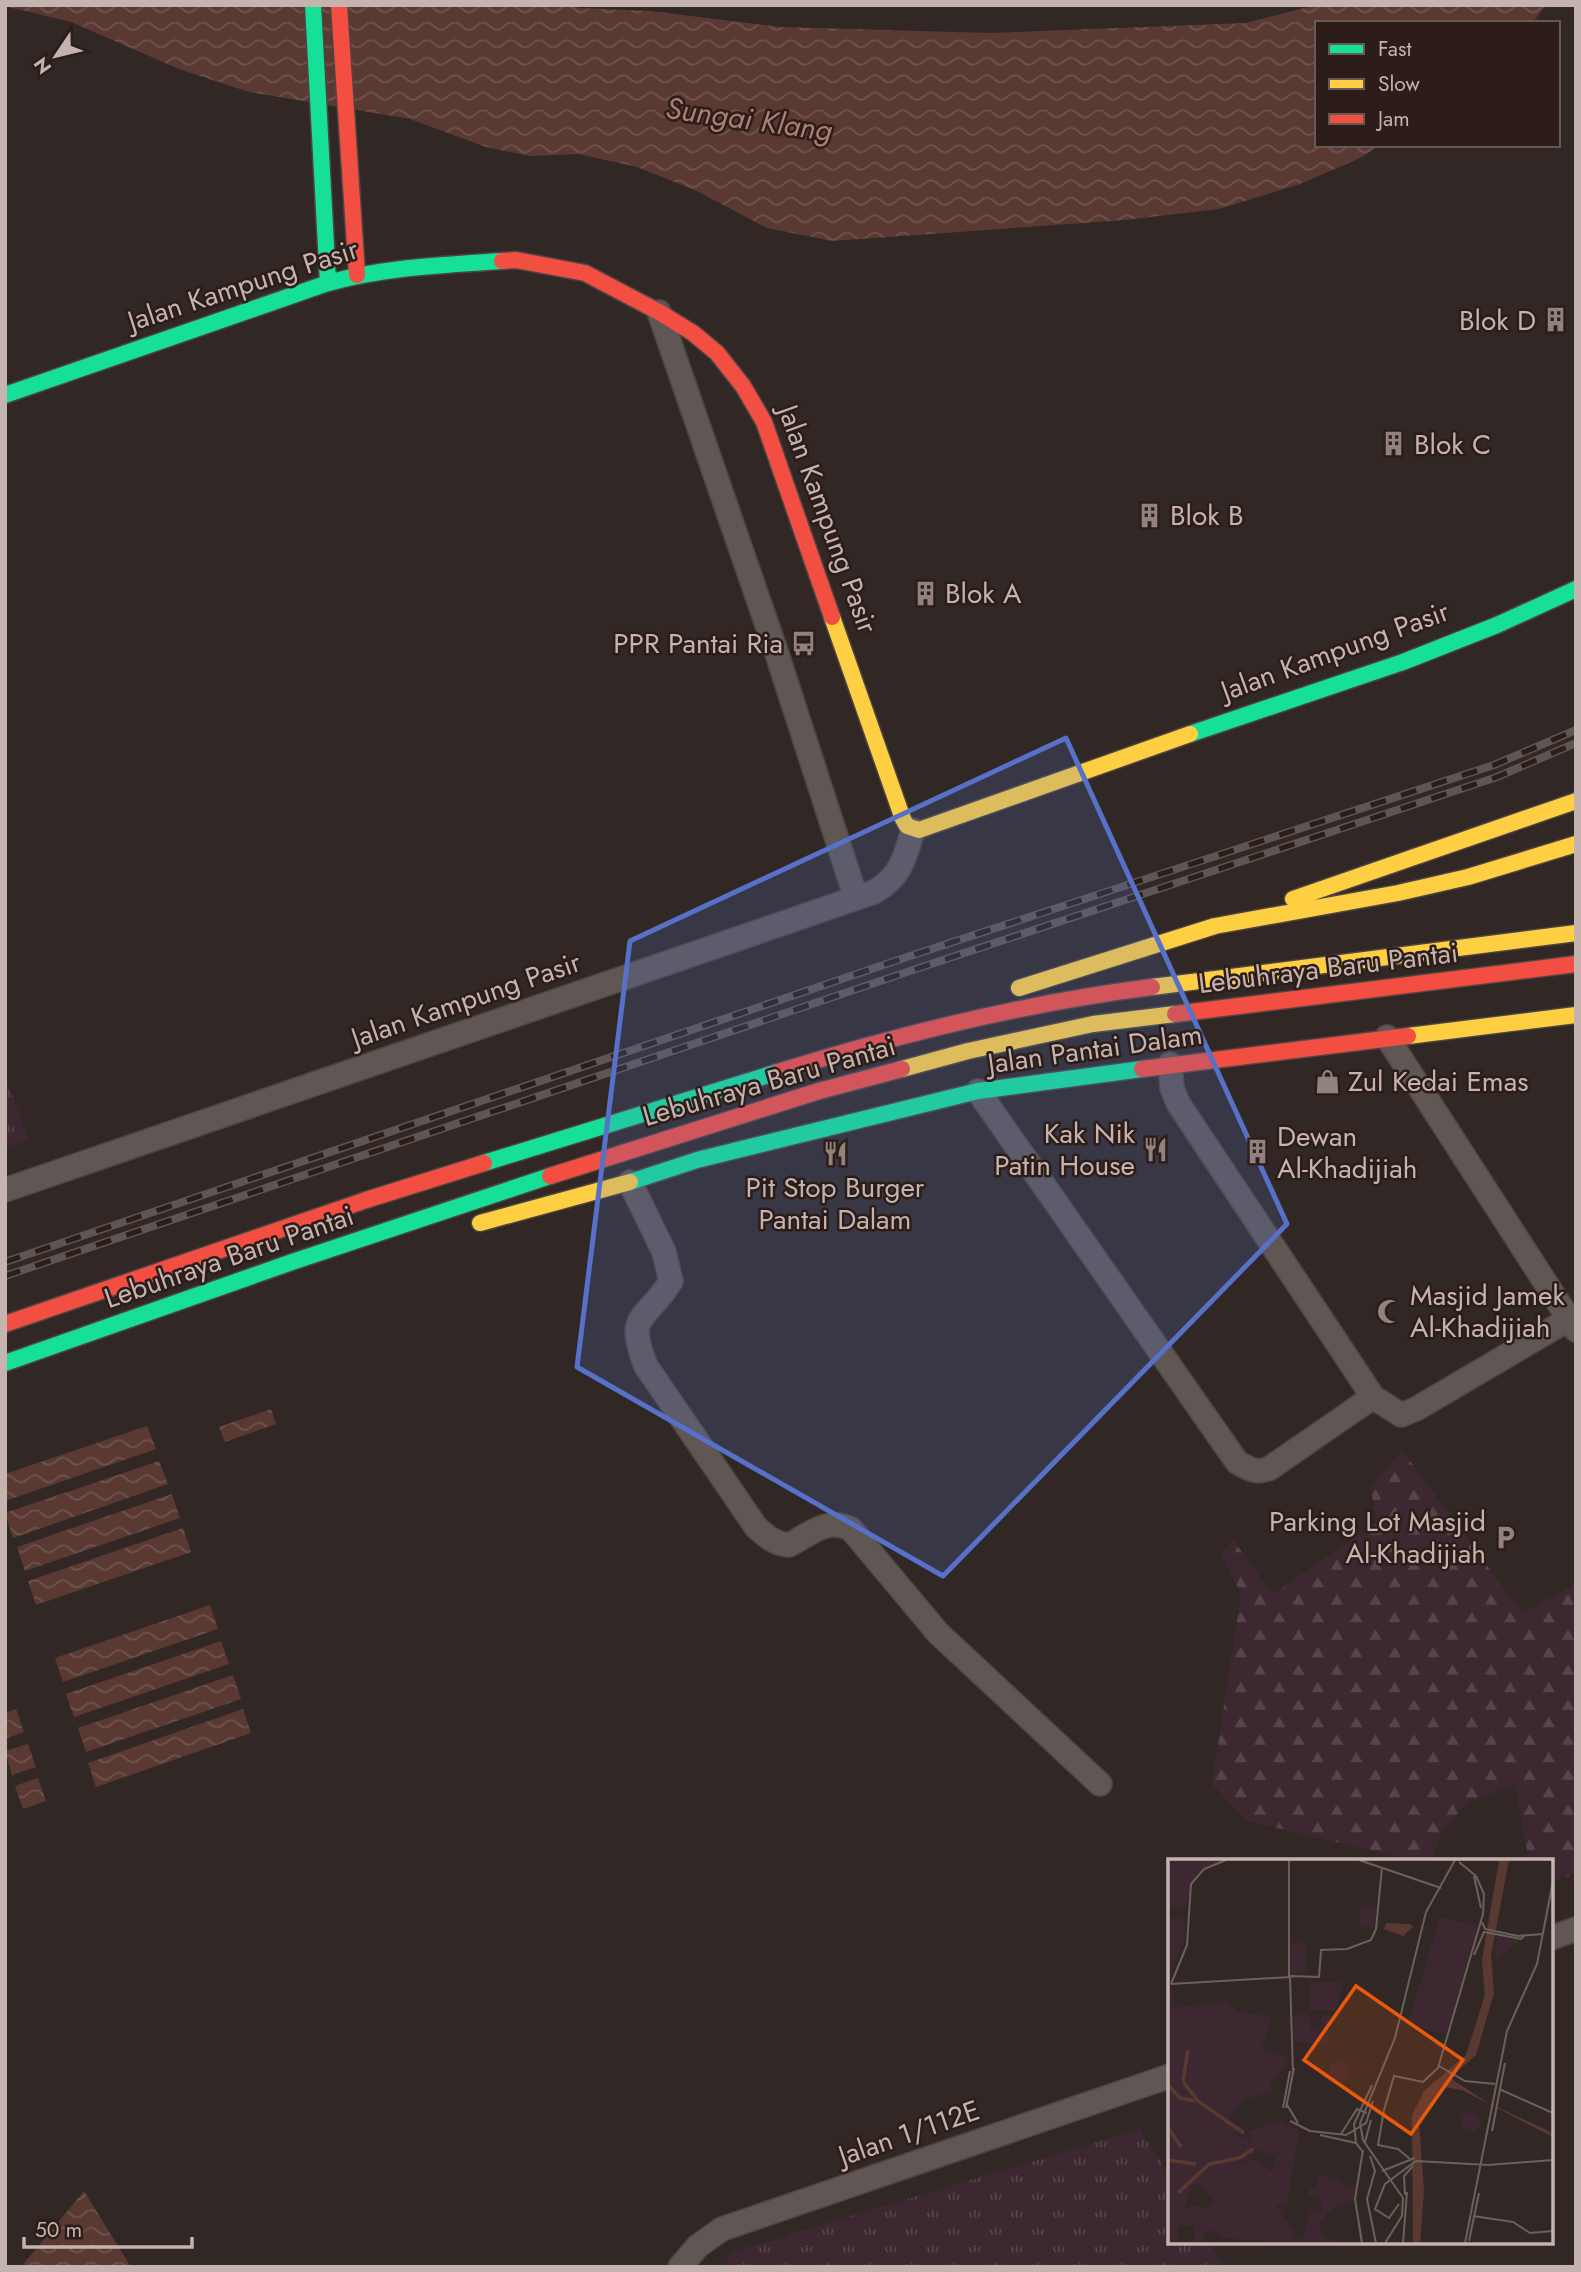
<svg xmlns="http://www.w3.org/2000/svg" width="1581" height="2272" font-family="Jost,sans-serif">
<defs>
<pattern id="grass-tufts" width="24" height="20" patternUnits="userSpaceOnUse" patternTransform="scale(1.75)"><rect width="24" height="20" fill="#3d2730"/><path d="M3 7l-1-3M5 7V3M7 7l1-3M15 17l-1-3M17 17v-4M19 17l1-3" fill="none" stroke="#57444b"/></pattern>
<pattern id="forest-firs" width="22" height="20" patternUnits="userSpaceOnUse" patternTransform="scale(1.75)"><rect width="22" height="20" fill="#3d2730"/><path d="M5 1l3.5 6h-7zM16 11l3.5 6h-7z" fill="#57444b"/></pattern>
<pattern id="water-waves" width="16" height="10" patternUnits="userSpaceOnUse" patternTransform="scale(1.75)"><rect width="16" height="10" fill="#5a3933"/><path d="M0 5q4-4 8 0t8 0" fill="none" stroke="#70534e"/></pattern>
</defs>
<rect width="100%" height="100%" fill="#312825"/>
<path fill="url(#grass-tufts)" d="M 5,1074 L 28,1140 L 5,1148 Z
M 1140,2129 L 1170,2177 L 1170,2242 L 1209,2242 L 1224,2267 L 725,2267 L 731,2252 Z"/>
<path fill="url(#forest-firs)" d="M 1402,1450 L 1522,1613 L 1576,1584 L 1576,1875 L 1551,1880 L 1551,1861 L 1529,1861 L 1515,1785 L 1467,1803 L 1442,1831 L 1431,1861 L 1415,1861 L 1248,1821 L 1212,1784 L 1241,1594 L 1220,1553 L 1233,1540 L 1273,1594 L 1376,1523 L 1371,1486 Z"/>
<path fill="url(#water-waves)" d="M 367,5 L 571,5 L 579,8 L 650,11 L 780,27 L 990,33 L 1246,23 L 1316,5 L 1546,5 L 1532,23 L 1317,23 L 1317,145 L 1380,145 L 1360,158 L 1300,184 L 1219,209 L 1125,220 L 832,241 L 767,228 L 697,191 L 637,167 L 578,154 L 530,156 L 486,147 L 410,119 L 249,92 L 179,69 L 71,22 L 5,6 Z
M 271,1409 L 276,1424 L 225,1442 L 219,1427 Z
M 147,1426 L 156,1449 L 5,1501 L 5,1474 Z
M 159,1461 L 168,1484 L 13,1538 L 5,1513 Z
M 172,1494 L 180,1518 L 25,1571 L 17,1547 Z
M 183,1528 L 191,1552 L 36,1605 L 28,1581 Z
M 210,1605 L 218,1629 L 63,1682 L 55,1658 Z
M 221,1641 L 229,1664 L 74,1717 L 66,1694 Z
M 233,1675 L 241,1699 L 86,1752 L 78,1728 Z
M 16,1709 L 24,1732 L 5,1739 L 5,1713 Z
M 243,1709 L 251,1733 L 96,1787 L 88,1763 Z
M 28,1744 L 36,1767 L 12,1775 L 5,1751 Z
M 38,1778 L 46,1801 L 23,1809 L 15,1786 Z
M 84,2191 L 131,2267 L 21,2267 Z"/>
<g fill="none" stroke-linecap="round" stroke-linejoin="round">
<defs>
<path id="street" d="M 659,312 L 776,651 L 856,898
M 1387,1037 L 1576,1330
M 1170,1064 L 1172,1088 L 1178,1103 L 1373,1397 L 1401,1415 L 1416,1409 L 1569,1319
M 978,1091 L 1237,1462 C 1249,1469 1256,1474 1270,1468 L 1373,1397
M 630,1182 L 664,1252 L 671,1281 C 647,1321 624,1312 646,1366 L 756,1527 C 767,1537 775,1544 789,1545 C 810,1534 828,1517 851,1529 L 938,1633 L 1100,1784
M 5,1190 L 874,892 C 901,877 905,857 913,830
M 1551,1938 L 1576,1929
M 680,2267 L 698,2246 L 722,2229 L 1170,2076"/>
<path id="fast" d="M 313,5 L 328,283
M 5,395 L 328,283 C 385,267 444,265 502,261
M 1190,734 L 1403,662 L 1497,625 L 1576,589
M 484,1163 L 778,1072
M 630,1182 L 697,1160 L 978,1091 L 1142,1069
M 5,1363 L 292,1262 L 550,1176"/>
<path id="slow" d="M 832,617 L 903,819 L 907,826 L 919,830 L 1190,734
M 1293,899 L 1576,801
M 1152,987 L 1576,933
M 1019,988 L 1215,926 L 1398,893 L 1468,877 L 1576,844
M 1408,1036 L 1576,1015
M 902,1069 L 968,1051 L 1093,1024 L 1175,1014
M 480,1223 L 630,1182"/>
<path id="jam" d="M 339,5 L 357,275
M 502,261 L 516,260 L 585,273 L 659,312 L 693,333 L 717,353 L 743,386 L 764,422 L 832,617
M 1175,1014 L 1576,964
M 1142,1069 L 1408,1036
M 778,1072 C 900,1034 1026,1003 1152,987
M 550,1176 L 819,1091 L 902,1069
M 5,1324 L 366,1200 L 484,1163"/>
</defs>
<use href="#street" stroke="#4c4542" stroke-width="26"/>
<use href="#fast" stroke="#4e4542" stroke-width="19"/>
<use href="#slow" stroke="#4e4542" stroke-width="19"/>
<use href="#jam" stroke="#4e4542" stroke-width="19"/>
<use href="#street" stroke="#605755" stroke-width="23"/>
<use href="#fast" stroke="#16e098" stroke-width="16"/>
<use href="#slow" stroke="#ffcf43" stroke-width="16"/>
<use href="#jam" stroke="#f24e42" stroke-width="16"/>
<defs>
<path id="rail" d="M 5,1262 L 907,957 L 1494,765 L 1576,730
M 5,1276 L 916,969 L 1497,777 L 1576,743"/>
</defs>
<use href="#rail" stroke="#5d5654" stroke-width="8"/>
<use href="#rail" stroke="#2c1d19" stroke-width="5" stroke-dasharray="16" stroke-linecap="butt"/>
</g>
<path fill="#5771c9" fill-opacity="0.2" stroke="#5771c9" stroke-width="5" stroke-linejoin="round" d="M 1066,738 L 1287,1224 L 943,1576 L 577,1367 L 630,941 Z"/>
<defs>
<symbol id="building-bare" viewBox="-9 -9 18 18"><path d="M-4-6H4V6H1V3H-1V6H-4ZM-2.5-4.3h1.7v1.8h-1.7ZM.8-4.3h1.7v1.8H.8ZM-2.5-1h1.7V.8h-1.7ZM.8-1h1.7V.8H.8Z" fill="#91827e" stroke="#2c1d19" stroke-width="2.5" paint-order="stroke"/></symbol>
<symbol id="bus-bare" viewBox="-9 -9 18 18"><path d="M-5-6H5V4H4V6H2V4H-2V6H-4V4H-5ZM-3.5-4V0h7V-4ZM-3.5 1.2v1.5H-2V1.2ZM2 1.2v1.5H3.5V1.2Z" fill="#91827e" stroke="#2c1d19" stroke-width="2.5" paint-order="stroke"/></symbol>
<symbol id="shop-bare" viewBox="-9 -9 18 18"><path d="M-5-2.5h2.3a2.7 3.5 0 0 1 5.4 0H5L5.5 6h-11ZM-1.5-2.5h3a1.5 2.3 0 0 0-3 0Z" fill="#91827e" stroke="#2c1d19" stroke-width="2.5" paint-order="stroke"/></symbol>
<symbol id="restaurant-bare" viewBox="-9 -9 18 18"><path d="M-5-6h1v4h1v-4h1v4h1v-4h1v5L-1.5 .5V6h-2V.5L-5-1ZM5-6V6H3V1.5H1.5Q1.5-4 5-6Z" fill="#91827e" stroke="#2c1d19" stroke-width="2.5" paint-order="stroke"/></symbol>
<symbol id="mosque-bare" viewBox="-9 -9 18 18"><path d="M3.5-4.9A6 6 0 1 0 3.5 4.9A5 5 0 1 1 3.5-4.9Z" fill="#91827e" stroke="#2c1d19" stroke-width="2.5" paint-order="stroke"/></symbol>
<symbol id="parking-bare" viewBox="-9 -9 18 18"><path d="M-3.5-5.5H1a3.5 3.5 0 0 1 0 7H-1V5.5H-3.5ZM-1-3.4V-.6H.8a1.4 1.4 0 0 0 0-2.8Z" fill="#91827e" stroke="#2c1d19" stroke-width="2.5" paint-order="stroke"/></symbol>
</defs>
<g fill-rule="evenodd">
<use href="#building-bare" x="1538" y="302" width="35" height="35"/>
<use href="#building-bare" x="1376" y="426" width="35" height="35"/>
<use href="#building-bare" x="1132" y="498" width="35" height="35"/>
<use href="#building-bare" x="908" y="576" width="35" height="35"/>
<use href="#bus-bare" x="786" y="626" width="35" height="35"/>
<use href="#shop-bare" x="1310" y="1064" width="35" height="35"/>
<use href="#restaurant-bare" x="1138" y="1132" width="35" height="35"/>
<use href="#building-bare" x="1240" y="1134" width="35" height="35"/>
<use href="#restaurant-bare" x="818" y="1136" width="35" height="35"/>
<use href="#mosque-bare" x="1372" y="1294" width="35" height="35"/>
<use href="#parking-bare" x="1488" y="1520" width="35" height="35"/>
</g>
<g text-anchor="middle" dominant-baseline="central" stroke-width="5" stroke-linejoin="round" paint-order="stroke">
<g font-size="28" fill="#c4b3ae" stroke="#2c1d19">
<text transform="translate(243 285) rotate(-18)">Jalan Kampung Pasir</text>
<text transform="translate(828 519) rotate(70)">Jalan Kampung Pasir</text>
<text transform="translate(1335 651) rotate(-20)">Jalan Kampung Pasir</text>
<text transform="translate(1328 968) rotate(-7)">Lebuhraya Baru Pantai</text>
<text transform="translate(466 1000) rotate(-19)">Jalan Kampung Pasir</text>
<text transform="translate(1095 1049) rotate(-8)">Jalan Pantai Dalam</text>
<text transform="translate(769 1081) rotate(-16)">Lebuhraya Baru Pantai</text>
<text transform="translate(229 1257) rotate(-19)">Lebuhraya Baru Pantai</text>
<text transform="translate(909 2133) rotate(-19)">Jalan 1/112E</text>
</g>
<g font-size="28" fill="#c4b3ae" stroke="#2c1d19" text-anchor="start">
<text x="1536" y="320" text-anchor="end">Blok D</text>
<text x="1414" y="444">Blok C</text>
<text x="1170" y="515">Blok B</text>
<text x="945" y="593">Blok A</text>
<text x="783" y="643" text-anchor="end">PPR Pantai Ria</text>
<text x="1348" y="1081">Zul Kedai Emas</text>
<text x="1135" y="1133" text-anchor="end">Kak Nik<tspan x="1135" dy="32">Patin House</tspan></text>
<text x="1277" y="1136">Dewan<tspan x="1277" dy="32">Al-Khadijiah</tspan></text>
<text x="835" y="1187" text-anchor="middle">Pit Stop Burger<tspan x="835" dy="32">Pantai Dalam</tspan></text>
<text x="1410" y="1295">Masjid Jamek<tspan x="1410" dy="32">Al-Khadijiah</tspan></text>
<text x="1486" y="1521" text-anchor="end">Parking Lot Masjid<tspan x="1486" dy="32">Al-Khadijiah</tspan></text>
</g>
<g font-size="30" font-style="italic" fill="#ac7f76" stroke="#2c1d19">
<text transform="translate(749 119) rotate(8)">Sungai Klang</text>
</g>
</g>
<g transform="translate(1168 1859)">
<rect width="385" height="385" fill="#312825"/>
<path d="M 272,58 L 310,67 L 278,175 L 240,165 ZM 329,77 L 352,82 L 326,102 ZM 175,122 L 168,152 L 142,151 L 142,123 ZM 1,126 L 7,148 L 60,143 L 68,152 L 104,158 L 94,189 L 119,198 L 120,205 L 102,225 L 104,233 L 76,240 L 60,261 L 78,271 L 76,275 L 61,274 L 71,305 L 83,300 L 104,312 L 107,297 L 86,290 L 80,272 L 113,261 L 131,272 L 119,346 L 108,346 L 131,380 L 137,376 L 141,350 L 159,354 L 152,363 L 153,375 L 172,384 L 131,384 L 124,375 L 117,379 L 107,372 L 28,372 L 27,367 L 10,365 L 8,379 ZM 24,325 L 34,326 L 44,341 L 39,350 L 30,346 L 16,349 ZM 127,156 L 142,156 L 142,170 L 153,170 L 154,156 L 163,157 L 158,185 L 124,183 ZM 151,316 L 173,322 L 175,325 L 161,328 L 152,339 L 140,336 L 142,330 L 148,329 Z" fill="#3d2730" fill-rule="evenodd"/>
<path d="M 0,1 L 55,1 L 28,15 L 17,49 L 0,51 ZM 0,59 L 17,60 L 17,79 L 0,119 ZM 0,120 L 7,148 L 60,143 L 68,152 L 104,158 L 94,189 L 119,198 L 120,205 L 102,225 L 104,233 L 76,240 L 59,263 L 78,271 L 76,275 L 61,274 L 71,305 L 83,300 L 93,314 L 72,363 L 75,367 L 104,369 L 117,379 L 124,375 L 127,384 L 52,379 L 51,372 L 37,372 L 35,384 L 0,384 ZM 24,325 L 35,327 L 44,341 L 40,350 L 30,346 L 16,349 ZM 9,366 L 27,367 L 27,383 L 10,382 ZM 171,199 L 182,207 L 178,209 L 181,219 L 159,225 L 160,219 L 153,218 L 156,211 L 161,213 L 161,207 ZM293 263a10 10 0 1 1 20 0a10 10 0 1 1-20 0ZM 175,325 L 187,328 L 186,343 L 166,347 L 165,353 L 154,352 L 152,339 L 161,328 Z" fill="#3d2730" fill-rule="evenodd"/>
<path d="M 122,84 L 137,84 L 137,115 L 123,115 ZM 60,274 L 81,279 L 87,292 L 83,300 L 57,307 Z" fill="#3d2730"/>
<path d="M 192,48 L 209,48 L 206,68 L 192,68 ZM253 127a10 10 0 1 1 20 0a10 10 0 1 1-20 0Z" fill="#3d2730"/>
<path d="M 331,1 L 341,1 L 323,96 L 326,134 L 308,196 L 282,219 L 320,244 L 385,274 L 385,278 L 294,231 L 276,228 L 251,263 L 256,332 L 252,384 L 245,384 L 244,256 L 256,232 L 298,196 L 317,136 L 314,101 ZM 218,64 L 242,65 L 245,68 L 235,77 L 216,70 Z" fill="#5a3933"/>
<path fill="none" stroke="#5a3933" stroke-width="3.5" d="M 15,222 L 20,191M 15,223 L 31,243 L 76,274M 0,226 L 12,239 L 27,242M 1,270 L 13,288M 0,301 L 28,305M 10,334 L 41,305 L 71,299 L 85,290"/>
<path fill="none" stroke="#6c605c" stroke-width="2" d="M 121,1 L 121,118M 191,1 L 273,29M 291,3 L 308,17M 306,17 L 313,49M 314,63 L 317,70 L 350,77 L 375,75M 306,96 L 316,73 L 353,80 L 356,77M 122,117 L 151,118 L 153,91 L 179,90 L 203,81 L 208,70 L 214,9M 3,125 L 122,118 L 125,214M 3,125 L 19,86 L 23,25 L 36,10 L 58,1M 271,207 L 297,222 L 327,225M 331,230 L 385,254M 118,244 L 130,264M 115,249 L 122,212M 118,249 L 126,209M 122,262 L 142,272 L 178,276 L 198,264 L 205,242M 324,272 L 337,204M 173,275 L 189,250 L 199,254M 152,276 L 188,284M 197,283 L 203,261M 195,293 L 188,284 L 186,265 L 204,226M 202,297 L 207,312 L 199,340 L 208,384M 242,300 L 230,290 L 210,286 L 216,251 L 226,217 L 255,223 L 270,209 L 315,55 L 316,35 L 308,17M 214,312 L 247,299M 237,336 L 236,317 L 245,307M 231,345 L 221,359 L 207,350 L 217,325 L 248,302 L 320,306 L 385,301M 305,357 L 345,363 L 362,374 L 385,372M 301,382 L 311,334M 194,384 L 187,340 L 195,291M 217,384 L 234,357 L 235,339 L 195,281 L 192,264 L 227,179 L 258,53 L 287,1M 235,384 L 239,333M 297,384 L 339,172 L 369,105 L 385,22"/>
<path fill="#e8590c" fill-opacity="0.15" stroke="#e8590c" stroke-width="3.5" d="M 188,127 L 295,201 L 243,275 L 136,201 Z"/>
<rect width="385" height="385" fill="none" stroke="#c4b3ae" stroke-width="3.5"/>
</g>
<rect width="1581" height="2272" fill="none" stroke="#c4b3ae" stroke-width="14"/>
<rect x="1315" y="21" width="245" height="126" fill="#2c1d19" stroke="#695955" stroke-width="2"/>
<rect x="1329" y="44" width="35" height="10" fill="#16e098" stroke="#695955" stroke-width="2"/>
<text x="1378" y="56" font-size="21" fill="#c4b3ae">Fast</text>
<rect x="1329" y="79" width="35" height="10" fill="#ffcf43" stroke="#695955" stroke-width="2"/>
<text x="1378" y="91" font-size="21" fill="#c4b3ae">Slow</text>
<rect x="1329" y="114" width="35" height="10" fill="#f24e42" stroke="#695955" stroke-width="2"/>
<text x="1378" y="126" font-size="21" fill="#c4b3ae">Jam</text>
<g transform="translate(56 56) rotate(235)" stroke="#2c1d19" stroke-width="5" paint-order="stroke">
<path d="M0-5L12 26L0 18L-12 26Z" fill="#c4b3ae"/>
<text y="-10" font-size="19" font-weight="bold" text-anchor="middle" fill="#c4b3ae">N</text>
</g>
<path d="M24 2237v10h168v-10" fill="none" stroke="#c4b3ae" stroke-width="3.5"/>
<text x="35" y="2237" font-size="21" fill="#c4b3ae" stroke="#2c1d19" stroke-width="5" paint-order="stroke">50 m</text>
</svg>
